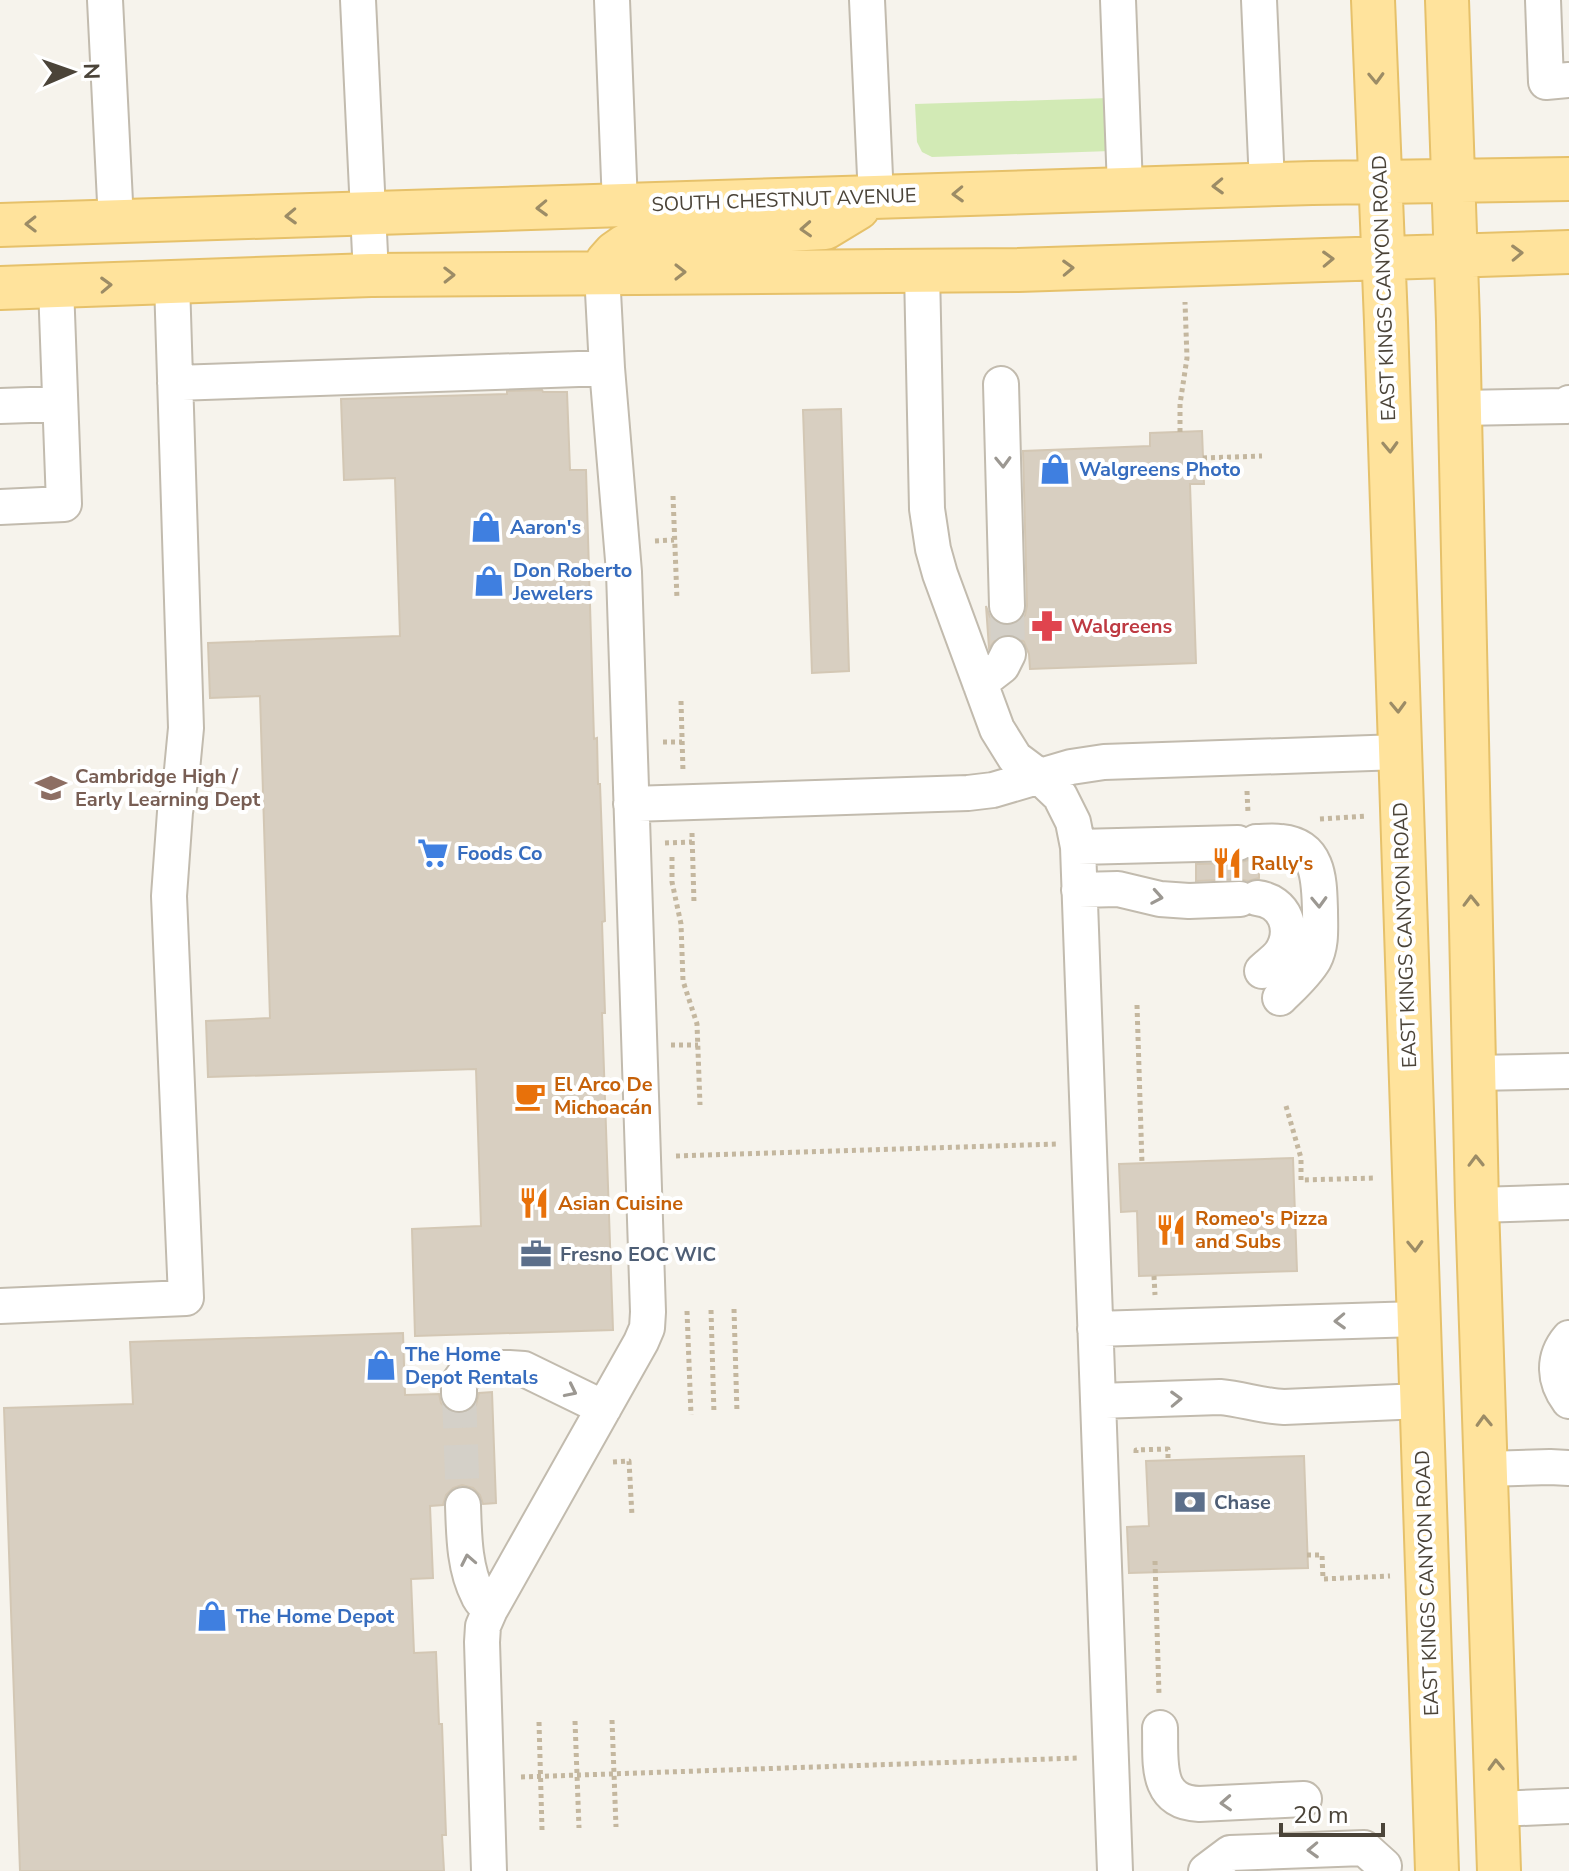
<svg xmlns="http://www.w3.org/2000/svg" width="1569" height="1871" font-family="'Nunito Sans',sans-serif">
<rect width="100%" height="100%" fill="#f6f3ec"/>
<path fill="#d2eab5" d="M 1109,98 L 1111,151 L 932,157 L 922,152 L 917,142 L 915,104 Z"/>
<path fill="#d8cfc1" stroke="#d3c7b4" stroke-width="2" d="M 542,390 L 543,392 L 567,392 L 570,470 L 586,470 L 594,739 L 597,738 L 598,784 L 600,784 L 605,921 L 602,922 L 605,1013 L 602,1013 L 613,1330 L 415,1336 L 412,1229 L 481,1226 L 476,1069 L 208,1077 L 206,1021 L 270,1018 L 260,696 L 210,698 L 208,643 L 400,636 L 395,478 L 344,480 L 341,399 L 507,394 L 507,391 Z
M 841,409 L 849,671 L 812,673 L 803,410 Z
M 1202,431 L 1204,484 L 1190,484 L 1196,663 L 1030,669 L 1029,654 L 1024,642 L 1016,636 L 1006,634 L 998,637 L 989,648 L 986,606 L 990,617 L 998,624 L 1007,626 L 1018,623 L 1025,615 L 1027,606 L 1023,451 L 1150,446 L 1150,433 Z
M 1248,860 L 1259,862 L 1259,878 L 1248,881 L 1239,879 L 1196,881 L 1196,864 L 1238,863 Z
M 1293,1158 L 1297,1271 L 1139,1276 L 1137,1211 L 1121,1212 L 1119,1164 Z
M 403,1333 L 405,1395 L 439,1394 L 441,1403 L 448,1411 L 460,1414 L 468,1412 L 476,1405 L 479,1393 L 492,1392 L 496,1503 L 483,1504 L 480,1495 L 473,1488 L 462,1485 L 453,1488 L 446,1495 L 443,1505 L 430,1506 L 433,1578 L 411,1579 L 414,1653 L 436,1652 L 439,1724 L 442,1724 L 446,1835 L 442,1835 L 444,1871 L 20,1871 L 4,1408 L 133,1404 L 130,1342 Z
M 1304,1456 L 1308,1568 L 1129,1573 L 1127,1527 L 1149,1526 L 1146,1461 Z"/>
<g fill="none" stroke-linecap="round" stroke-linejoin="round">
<path stroke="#d4d0c8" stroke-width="34" stroke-dasharray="34 17" stroke-linecap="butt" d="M 1007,606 L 1008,654
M 459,1394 L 463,1505"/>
<defs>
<path id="minor" d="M 105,0 L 116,222
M 358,0 L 371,275
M 612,0 L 620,205
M 867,0 L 876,198
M 1118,0 L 1125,188
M 1259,0 L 1267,184
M 1543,0 L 1546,82 L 1569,80
M 922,271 L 927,509 L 933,549 L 940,574 L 997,729 L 1015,758 L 1039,776 L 1060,796 L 1073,822 L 1078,847 L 1115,1871
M 175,383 L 607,368
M 1001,384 L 1007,606
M 0,406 L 60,404
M 1460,408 L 1566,406 L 1569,403
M 0,507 L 64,504 L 56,286
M 980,683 L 1002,666 L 1008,654
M 631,804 L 968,793 L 993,790 L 1071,767 L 1104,762 L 1400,752
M 1256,842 C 1264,842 1273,841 1281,842 C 1320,846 1319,881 1320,910 C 1320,927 1322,945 1314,960 C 1305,975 1292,986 1280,998
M 1078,847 L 1238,843
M 1079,890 L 1118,889 L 1160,899 L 1189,901 L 1240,899
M 1257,898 C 1285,901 1296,930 1281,953 C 1276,960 1268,965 1262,971
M 1474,1073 L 1569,1071
M 1477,1205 L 1569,1202
M 0,1306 L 186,1298 L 169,896 L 175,812 L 182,770 L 186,728 L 172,282
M 1095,1329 L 1418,1319
M 1569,1338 C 1552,1358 1554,1381 1569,1401
M 459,1394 L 459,1382 L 464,1375 L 470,1371 L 480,1368 L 509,1368 L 524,1369 L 604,1408
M 1098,1401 L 1220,1397 C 1242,1399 1262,1406 1284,1407 L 1421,1401
M 1486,1469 L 1550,1467 L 1569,1468
M 463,1505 C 464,1534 464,1568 478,1595 C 480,1601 486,1606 490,1610
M 1160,1728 C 1161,1761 1154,1802 1199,1804 L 1304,1799
M 1497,1809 L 1569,1806
M 489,1871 L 482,1642 L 483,1626 L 490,1610 L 641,1342 L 647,1328 L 648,1312 L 624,572 L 607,368 L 602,273
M 1206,1871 L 1230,1853 L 1364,1848 L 1384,1866"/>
<path id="major" d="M 1373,0 L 1386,322 L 1437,1871
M 1447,0 L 1458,321 L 1477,1205 L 1499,1871
M 0,225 L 1312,183 L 1569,179
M 602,273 L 607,262 L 615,253 L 625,246 L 643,239 L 672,236 L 825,228 L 858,208
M 0,288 L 371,275 L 1018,270 L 1569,252"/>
</defs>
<use href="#minor" stroke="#c2bbae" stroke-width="38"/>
<use href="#major" stroke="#e6c16a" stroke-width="46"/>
<path stroke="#c4b79f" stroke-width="5" stroke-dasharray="4 4" stroke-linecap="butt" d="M 1180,432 L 1180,404 L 1187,358 L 1185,302
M 1203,458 L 1262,456
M 673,496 L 677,599
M 655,541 L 674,540
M 681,701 L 683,772
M 663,742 L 682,742
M 1247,791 L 1248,813
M 1320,819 L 1366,816
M 692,833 L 694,903
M 665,843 L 692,842
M 672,857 L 672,882 L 681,924 L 683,981 L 697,1024 L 700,1105
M 1137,1005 L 1142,1164
M 671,1045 L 698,1045
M 1286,1106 L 1301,1158 L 1301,1180 L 1376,1178
M 676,1156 L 1058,1144
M 1154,1276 L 1155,1295
M 734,1309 L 737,1413
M 711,1310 L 714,1414
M 687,1311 L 691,1415
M 1136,1453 L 1136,1450 L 1168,1449 L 1168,1460
M 613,1462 L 629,1461 L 632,1516
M 1307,1555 L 1322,1555 L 1323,1579 L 1390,1576
M 1155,1561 L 1159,1695
M 612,1720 L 616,1827
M 575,1721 L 579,1828
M 539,1722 L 542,1830
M 521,1777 L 1078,1758"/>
<use href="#minor" stroke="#fff" stroke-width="34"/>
<use href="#major" stroke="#ffe39c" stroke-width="42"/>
</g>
<defs><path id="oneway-chevron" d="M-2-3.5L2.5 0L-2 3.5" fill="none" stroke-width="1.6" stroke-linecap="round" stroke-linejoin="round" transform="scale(2)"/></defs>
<g stroke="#9c8c66">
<use href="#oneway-chevron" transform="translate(1376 78) rotate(88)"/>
<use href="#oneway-chevron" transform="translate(1218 186) rotate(178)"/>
<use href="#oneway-chevron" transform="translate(958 194) rotate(178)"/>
<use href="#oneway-chevron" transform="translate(542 208) rotate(178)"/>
<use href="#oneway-chevron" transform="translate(291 216) rotate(178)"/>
<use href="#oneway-chevron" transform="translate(31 224) rotate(179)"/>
<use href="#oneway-chevron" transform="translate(806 229) rotate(177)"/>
<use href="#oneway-chevron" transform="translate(1517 253) rotate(-2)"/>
<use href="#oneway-chevron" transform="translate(1328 259) rotate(-2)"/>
<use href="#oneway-chevron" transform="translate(1068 268) rotate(-2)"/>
<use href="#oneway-chevron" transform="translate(680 272)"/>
<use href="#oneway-chevron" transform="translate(449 275) rotate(-1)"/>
<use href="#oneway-chevron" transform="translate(106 285) rotate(-2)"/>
<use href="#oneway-chevron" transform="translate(1390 447) rotate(88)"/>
<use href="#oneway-chevron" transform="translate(1398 707) rotate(88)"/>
<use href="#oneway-chevron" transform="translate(1471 901) rotate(-91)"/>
<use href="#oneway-chevron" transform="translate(1476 1161) rotate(-91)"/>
<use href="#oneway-chevron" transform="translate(1415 1246) rotate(88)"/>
<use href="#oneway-chevron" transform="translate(1484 1421) rotate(-92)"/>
<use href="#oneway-chevron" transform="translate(1496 1765) rotate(-92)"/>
</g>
<g stroke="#9c9892">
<use href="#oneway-chevron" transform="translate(1003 462) rotate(88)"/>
<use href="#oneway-chevron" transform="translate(1157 897) rotate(10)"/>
<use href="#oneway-chevron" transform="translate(1319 902) rotate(88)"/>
<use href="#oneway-chevron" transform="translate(1340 1321) rotate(178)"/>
<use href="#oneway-chevron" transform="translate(571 1391) rotate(26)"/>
<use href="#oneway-chevron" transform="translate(1176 1399) rotate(-2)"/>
<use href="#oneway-chevron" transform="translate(468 1560) rotate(-101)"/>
<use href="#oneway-chevron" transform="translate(1226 1803) rotate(177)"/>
<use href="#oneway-chevron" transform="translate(1313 1850) rotate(178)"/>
</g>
<defs>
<symbol id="shop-bare" viewBox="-9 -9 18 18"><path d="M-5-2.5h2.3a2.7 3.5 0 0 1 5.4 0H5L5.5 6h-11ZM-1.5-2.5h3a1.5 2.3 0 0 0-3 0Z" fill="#3f7fe0" stroke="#fff" stroke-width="2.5" paint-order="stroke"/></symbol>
<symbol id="pharmacy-bare" viewBox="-9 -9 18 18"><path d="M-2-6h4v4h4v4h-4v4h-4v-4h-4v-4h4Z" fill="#e0444e" stroke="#fff" stroke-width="2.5" paint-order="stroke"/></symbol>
<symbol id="school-bare" viewBox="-9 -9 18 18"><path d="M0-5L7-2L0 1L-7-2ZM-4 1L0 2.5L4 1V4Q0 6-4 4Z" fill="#8d6e63" stroke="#fff" stroke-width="2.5" paint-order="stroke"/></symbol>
<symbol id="supermarket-bare" viewBox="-9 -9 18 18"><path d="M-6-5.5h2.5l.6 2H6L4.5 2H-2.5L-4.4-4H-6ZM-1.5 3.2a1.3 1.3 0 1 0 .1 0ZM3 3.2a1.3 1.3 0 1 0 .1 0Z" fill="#3f7fe0" stroke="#fff" stroke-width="2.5" paint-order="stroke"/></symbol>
<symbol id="restaurant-bare" viewBox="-9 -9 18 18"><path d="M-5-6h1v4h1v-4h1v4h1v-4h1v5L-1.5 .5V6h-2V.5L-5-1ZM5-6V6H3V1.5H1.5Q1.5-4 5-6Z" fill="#e8710a" stroke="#fff" stroke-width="2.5" paint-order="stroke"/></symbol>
<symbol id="cafe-bare" viewBox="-9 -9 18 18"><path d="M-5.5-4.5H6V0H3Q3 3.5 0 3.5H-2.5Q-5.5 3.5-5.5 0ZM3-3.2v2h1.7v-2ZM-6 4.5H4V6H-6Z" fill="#e8710a" stroke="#fff" stroke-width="2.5" paint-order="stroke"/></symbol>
<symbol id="office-bare" viewBox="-9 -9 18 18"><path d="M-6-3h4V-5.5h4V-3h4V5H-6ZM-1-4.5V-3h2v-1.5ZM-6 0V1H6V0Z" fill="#5c6f8a" stroke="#fff" stroke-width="2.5" paint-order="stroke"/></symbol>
<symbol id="bank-bare" viewBox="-9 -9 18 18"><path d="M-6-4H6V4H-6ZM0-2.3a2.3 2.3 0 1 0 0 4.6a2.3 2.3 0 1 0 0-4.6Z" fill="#5c6f8a" stroke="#fff" stroke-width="2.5" paint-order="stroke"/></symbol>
</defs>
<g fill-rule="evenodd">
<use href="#shop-bare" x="1033" y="447" width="44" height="44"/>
<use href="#shop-bare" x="464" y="505" width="44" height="44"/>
<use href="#shop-bare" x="467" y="559" width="44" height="44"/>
<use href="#pharmacy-bare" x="1025" y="604" width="44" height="44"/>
<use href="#school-bare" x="29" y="766" width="44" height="44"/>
<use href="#supermarket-bare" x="411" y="831" width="44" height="44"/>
<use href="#restaurant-bare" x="1205" y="841" width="44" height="44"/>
<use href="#cafe-bare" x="508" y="1074" width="44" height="44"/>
<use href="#restaurant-bare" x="512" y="1181" width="44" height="44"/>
<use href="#restaurant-bare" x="1149" y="1208" width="44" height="44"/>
<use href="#office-bare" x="514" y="1232" width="44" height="44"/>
<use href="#shop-bare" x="359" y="1343" width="44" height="44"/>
<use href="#bank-bare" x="1168" y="1480" width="44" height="44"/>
<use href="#shop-bare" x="190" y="1594" width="44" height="44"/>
</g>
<g text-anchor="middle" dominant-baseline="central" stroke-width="8" stroke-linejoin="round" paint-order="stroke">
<g font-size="20" fill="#4b4439" stroke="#fff">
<text transform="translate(784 200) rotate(-2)">SOUTH CHESTNUT AVENUE</text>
<text transform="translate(1384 288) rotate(-92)">EAST KINGS CANYON ROAD</text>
<text transform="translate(1405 935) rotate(-92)">EAST KINGS CANYON ROAD</text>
<text transform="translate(1427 1583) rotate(-92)">EAST KINGS CANYON ROAD</text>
</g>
<g font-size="20" font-weight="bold" fill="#366cbe" stroke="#fff" text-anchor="start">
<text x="1079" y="469">Walgreens Photo</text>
<text x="510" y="527">Aaron's</text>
<text x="513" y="570">Don Roberto<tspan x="513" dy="23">Jewelers</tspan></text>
<text x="457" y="853">Foods Co</text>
<text x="405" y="1354">The Home<tspan x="405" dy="23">Depot Rentals</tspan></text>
<text x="236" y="1616">The Home Depot</text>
</g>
<g font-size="20" font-weight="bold" fill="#be3a42" stroke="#fff" text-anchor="start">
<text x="1071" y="626">Walgreens</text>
</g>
<g font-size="20" font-weight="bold" fill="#785e54" stroke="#fff" text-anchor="start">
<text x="75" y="776">Cambridge High /<tspan x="75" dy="23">Early Learning Dept</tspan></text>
</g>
<g font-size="20" font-weight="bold" fill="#c56008" stroke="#fff" text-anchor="start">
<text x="1251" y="863">Rally's</text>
<text x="554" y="1084">El Arco De<tspan x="554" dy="23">Michoacán</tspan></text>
<text x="558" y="1203">Asian Cuisine</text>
<text x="1195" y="1218">Romeo's Pizza<tspan x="1195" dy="23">and Subs</tspan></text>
</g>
<g font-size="20" font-weight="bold" fill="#4e5e75" stroke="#fff" text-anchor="start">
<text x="560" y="1254">Fresno EOC WIC</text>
<text x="1214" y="1502">Chase</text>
</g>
</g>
<g transform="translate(72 72) rotate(88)" stroke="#ffffff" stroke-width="6" paint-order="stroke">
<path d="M0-6L14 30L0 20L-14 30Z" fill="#4b4439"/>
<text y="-12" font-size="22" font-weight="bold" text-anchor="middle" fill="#4b4439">N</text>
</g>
<path d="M1281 1823v12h102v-12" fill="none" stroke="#4b4439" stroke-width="4"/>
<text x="1293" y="1823" font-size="24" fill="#4b4439" stroke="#ffffff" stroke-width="6" paint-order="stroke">20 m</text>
</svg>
